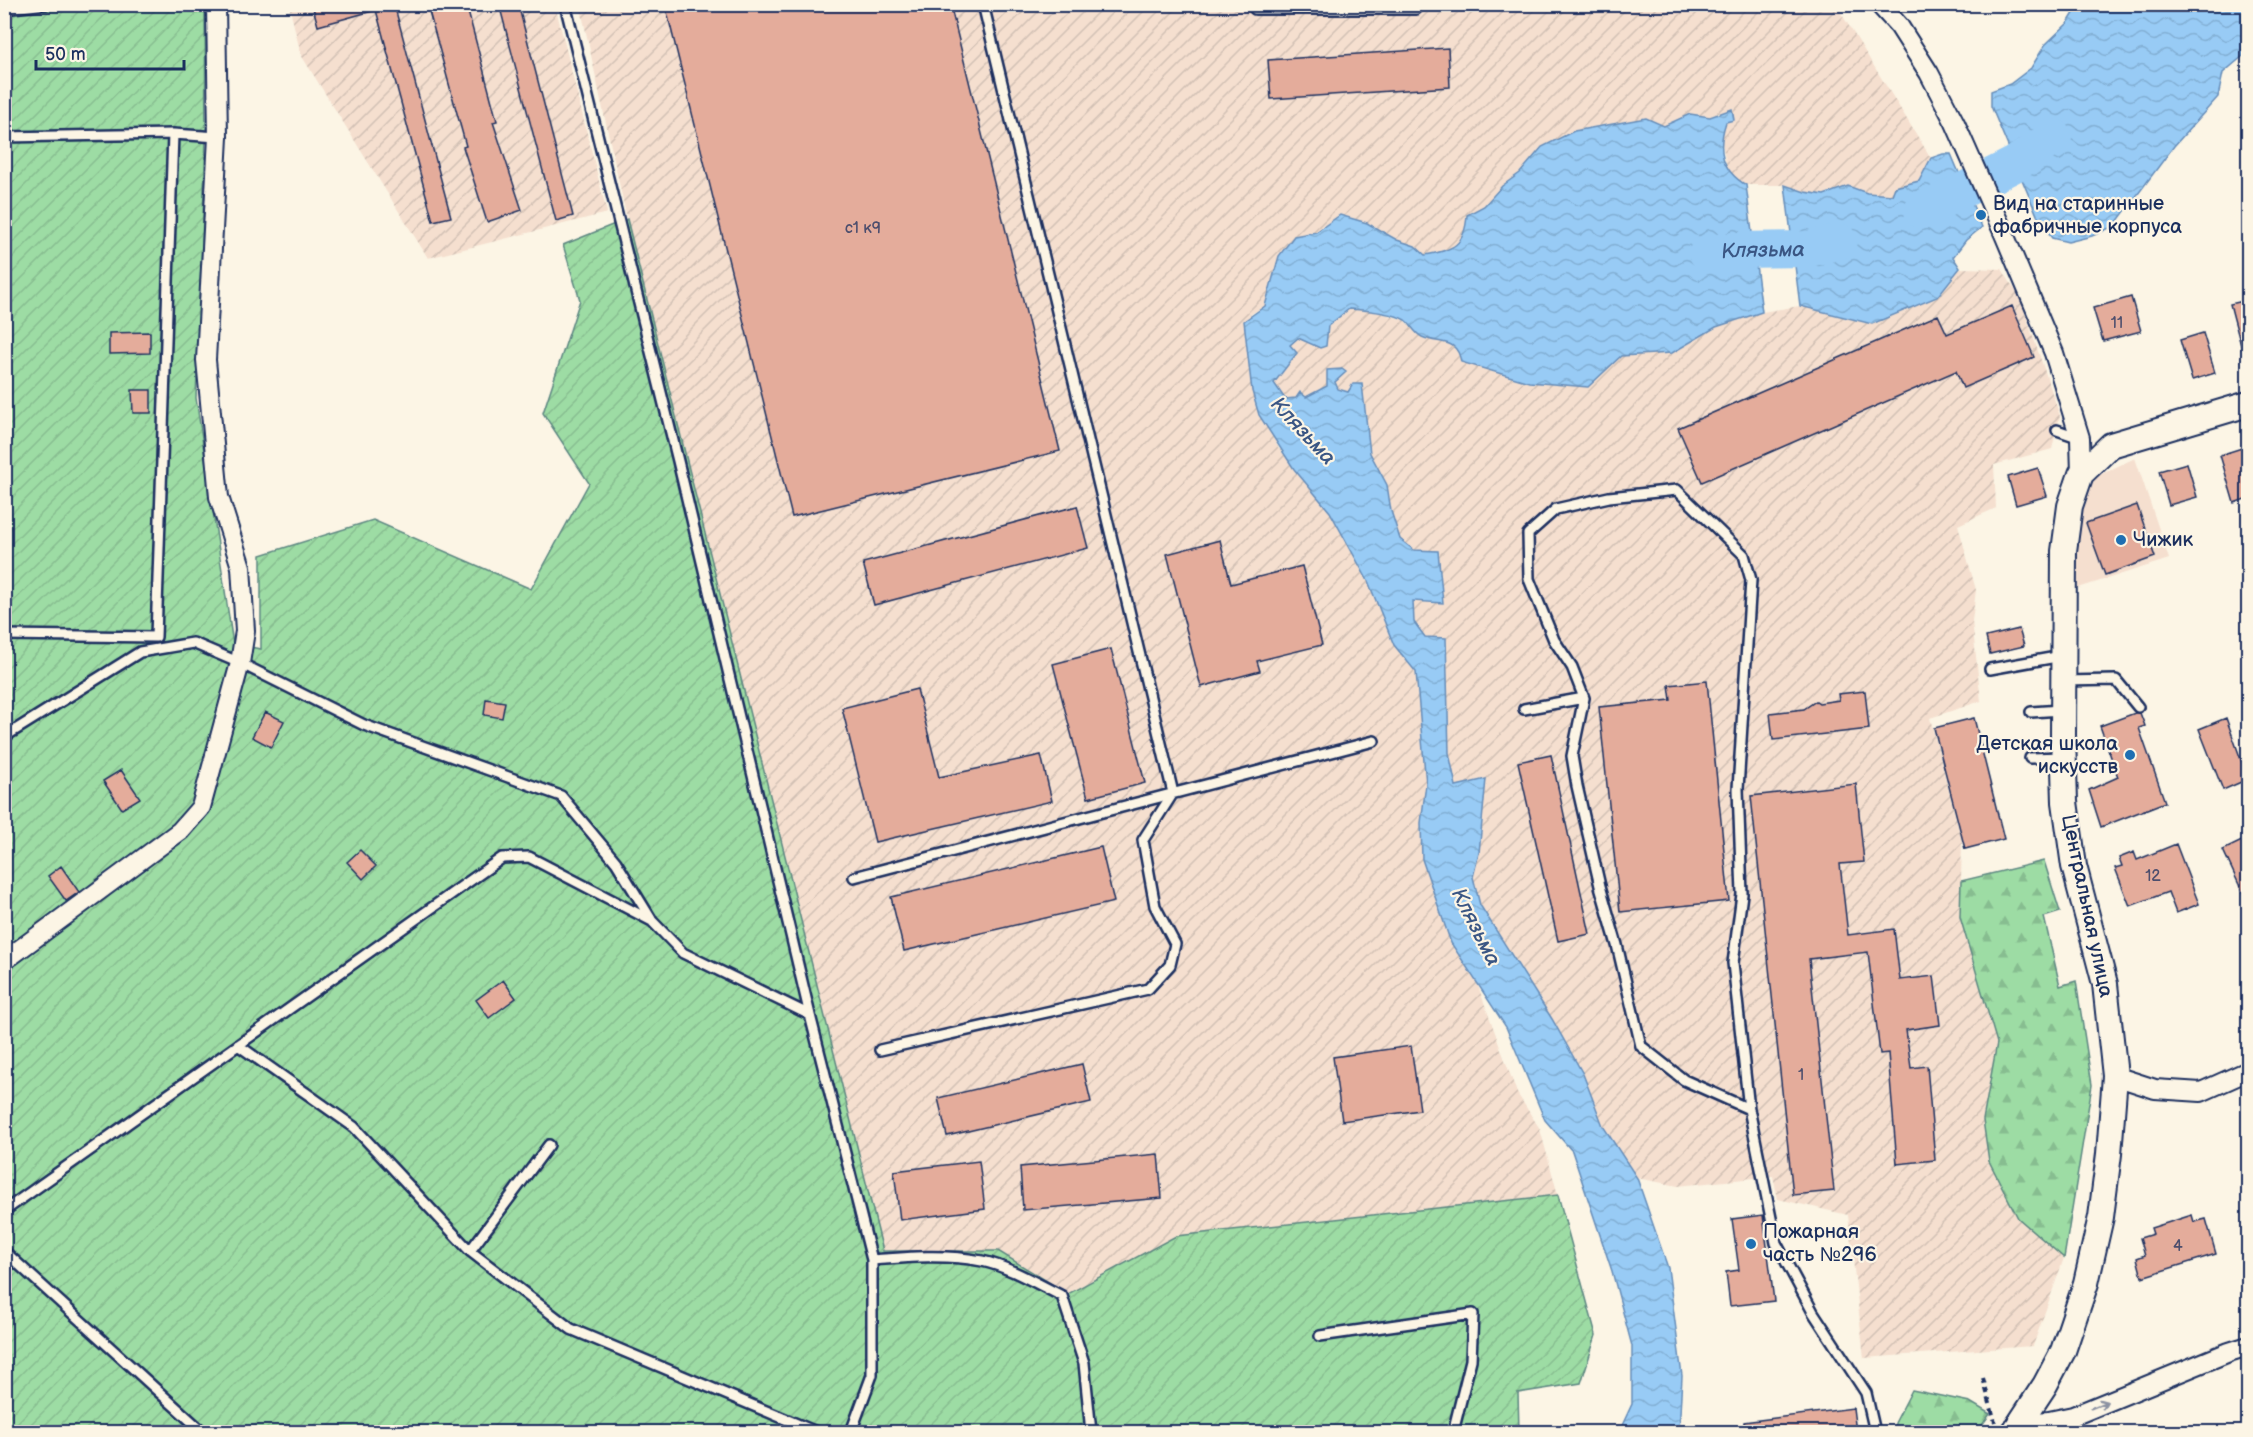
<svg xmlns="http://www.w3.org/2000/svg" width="2253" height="1437" font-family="'Balsamiq Sans',sans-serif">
<defs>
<pattern id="industrial-furrows" width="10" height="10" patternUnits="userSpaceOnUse" patternTransform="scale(1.5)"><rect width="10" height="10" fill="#f5dfcf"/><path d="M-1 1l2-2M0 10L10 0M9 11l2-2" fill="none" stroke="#d1c0b4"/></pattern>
<pattern id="forest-firs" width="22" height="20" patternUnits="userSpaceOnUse" patternTransform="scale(1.5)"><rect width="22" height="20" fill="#9ddca4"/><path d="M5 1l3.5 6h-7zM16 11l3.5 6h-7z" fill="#87bd90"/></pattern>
<pattern id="garden-furrows" width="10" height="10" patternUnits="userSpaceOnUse" patternTransform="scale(1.5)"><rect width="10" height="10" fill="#9ddca4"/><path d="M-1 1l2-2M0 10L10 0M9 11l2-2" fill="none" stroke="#87bd90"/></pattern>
<pattern id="water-waves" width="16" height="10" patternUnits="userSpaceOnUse" patternTransform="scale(1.5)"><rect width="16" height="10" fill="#98cbf5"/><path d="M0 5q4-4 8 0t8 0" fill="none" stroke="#82afd4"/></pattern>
</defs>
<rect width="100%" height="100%" fill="#fcf5e5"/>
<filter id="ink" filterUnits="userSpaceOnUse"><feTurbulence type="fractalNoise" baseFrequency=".0167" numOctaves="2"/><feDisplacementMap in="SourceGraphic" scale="12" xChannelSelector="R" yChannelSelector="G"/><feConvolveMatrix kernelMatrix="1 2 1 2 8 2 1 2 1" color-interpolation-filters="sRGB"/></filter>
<g filter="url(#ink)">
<path fill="#f5dfcf" d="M 2135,458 L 2169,559 L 2072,590 L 2075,511 L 2089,480 Z"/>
<path fill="url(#industrial-furrows)" d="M 289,5 L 555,5 L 607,213 L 428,258 L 301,55 Z
M 580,5 L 1836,5 L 1931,158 L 1919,181 L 1895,187 L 1892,195 L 1867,193 L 1848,186 L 1825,195 L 1805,192 L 1785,185 L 1746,185 L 1728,172 L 1721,138 L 1726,122 L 1719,112 L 1710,117 L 1690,114 L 1664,126 L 1646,118 L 1574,131 L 1542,147 L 1520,173 L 1502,186 L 1484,206 L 1467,215 L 1466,231 L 1455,247 L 1441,252 L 1425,255 L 1415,246 L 1397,240 L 1367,223 L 1340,215 L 1316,232 L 1294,236 L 1265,306 L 1251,314 L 1250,361 L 1252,391 L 1278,447 L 1330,512 L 1368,581 L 1394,645 L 1416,672 L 1426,784 L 1421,823 L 1451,943 L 1477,983 L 1517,1093 L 1540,1129 L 1558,1195 L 1176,1236 L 1068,1295 L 998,1251 L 883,1251 L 627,219 Z
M 1960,268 L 2002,269 L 2020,298 L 2060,416 L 2052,449 L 1994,465 L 1996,508 L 1958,525 L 1976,590 L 1972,621 L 1981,701 L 1930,718 L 1962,841 L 1960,917 L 1997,1044 L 1983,1120 L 2018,1218 L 2064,1258 L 2033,1346 L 1864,1358 L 1848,1215 L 1778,1199 L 1773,1176 L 1678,1186 L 1637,1178 L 1603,1126 L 1583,1074 L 1552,1019 L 1480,905 L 1473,877 L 1479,853 L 1486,780 L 1456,786 L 1449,754 L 1446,638 L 1425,637 L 1414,622 L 1413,601 L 1443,603 L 1438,551 L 1414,550 L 1400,539 L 1391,511 L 1387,485 L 1370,453 L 1362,384 L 1348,392 L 1338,389 L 1335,382 L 1346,373 L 1327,370 L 1327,386 L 1306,397 L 1285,399 L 1274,383 L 1297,353 L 1290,345 L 1298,338 L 1320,348 L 1328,326 L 1349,309 L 1371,310 L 1404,320 L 1420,336 L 1450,344 L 1459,352 L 1587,387 L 1621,356 L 1672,353 L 1716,327 L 1762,312 L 1800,306 L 1872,324 L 1937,297 Z"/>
<path fill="url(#forest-firs)" stroke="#5c8681" stroke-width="1.5" d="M 2044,861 L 2060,912 L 2044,917 L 2060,986 L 2076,981 L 2092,1085 L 2064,1258 L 2018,1218 L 1989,1161 L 1983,1120 L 1997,1043 L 1960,917 L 1961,881 Z
M 1912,1390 L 1970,1402 L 1990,1414 L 1977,1432 L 1951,1432 L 1946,1428 L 1941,1432 L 1897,1432 L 1895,1423 Z"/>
<path fill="url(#garden-furrows)" stroke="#5c8681" stroke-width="1.5" d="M 5,5 L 205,5 L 206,139 L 196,398 L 233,644 L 261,649 L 261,555 L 373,520 L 531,589 L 589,483 L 543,413 L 580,300 L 563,245 L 627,219 L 883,1251 L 998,1251 L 1068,1294 L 1176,1236 L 1558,1195 L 1596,1335 L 1581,1383 L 1518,1393 L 1519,1432 L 5,1432 Z"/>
<path fill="url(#water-waves)" stroke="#668db9" stroke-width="1.5" d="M 2079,5 L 2247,5 L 2243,56 L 2223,73 L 2218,97 L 2174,146 L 2114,226 L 2092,236 L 2068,242 L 2052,238 L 2040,222 L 1991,106 L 1991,91 L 2010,84 L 2031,68 L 2045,45 L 2068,23 Z
M 1732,109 L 1734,120 L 1726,122 C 1717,149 1721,170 1746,185 L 1762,312 L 1716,327 L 1672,353 L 1621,356 L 1588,387 L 1529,382 L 1461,362 C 1457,337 1440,345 1422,337 C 1414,333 1411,324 1405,320 C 1392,312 1364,310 1349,309 L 1328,326 L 1326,346 L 1320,348 L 1298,338 L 1290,345 L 1297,353 L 1274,383 L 1285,399 L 1296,398 L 1300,392 L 1306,397 L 1327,386 L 1327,370 L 1342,369 L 1346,372 L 1335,382 L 1338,389 L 1348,392 L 1353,384 L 1362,384 L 1370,453 L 1387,485 L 1391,511 L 1400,539 L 1414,550 L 1438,551 L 1443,603 L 1413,601 L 1414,622 L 1425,637 L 1446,638 L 1449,753 L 1456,786 L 1486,779 L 1479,853 L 1473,877 L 1480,905 L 1552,1019 L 1583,1074 L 1603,1126 L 1637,1178 L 1668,1268 L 1682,1376 L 1679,1432 L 1619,1432 L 1632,1404 L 1632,1346 L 1612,1271 L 1572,1151 L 1545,1120 L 1506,1027 L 1451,943 L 1422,859 L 1421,823 L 1426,784 L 1416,672 L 1394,645 L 1368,581 L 1330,512 L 1294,469 L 1259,415 L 1252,391 L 1244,321 L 1265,306 L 1279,256 L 1294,236 L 1316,232 L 1340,215 L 1367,223 L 1397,240 L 1415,246 L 1425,255 C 1453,250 1465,246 1467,215 L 1484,206 L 1502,186 L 1520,173 L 1542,147 L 1574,131 L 1646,118 L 1664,126 L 1690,114 L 1710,117 Z
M 1943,154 L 1951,154 L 1982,227 L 1966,240 L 1953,257 L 1960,268 L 1937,297 L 1872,324 L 1800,306 L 1785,185 L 1805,192 L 1824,195 L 1848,186 L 1867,193 L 1892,195 L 1895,187 L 1919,181 L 1931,158 Z"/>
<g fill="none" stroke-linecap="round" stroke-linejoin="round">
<g stroke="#98cbf5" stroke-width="36">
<path d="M 1922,211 L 2015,164 L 2054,137"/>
<path id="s1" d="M 1707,253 L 1737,250 L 1809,249 L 1839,241"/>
</g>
</g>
<path fill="#e4ac9b" stroke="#1b2f5e" stroke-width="1.5" d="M 312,4 L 394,4 L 451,217 L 433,221 L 376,10 L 318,26 Z
M 427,4 L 466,4 L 497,121 L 493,122 L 522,210 L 487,222 L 463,147 L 466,146 Z
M 499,4 L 518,4 L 573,216 L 556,221 Z
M 665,4 L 950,4 L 1060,451 L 792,517 Z
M 1448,48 L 1450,87 L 1271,99 L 1268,60 Z
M 2131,297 L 2141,331 L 2103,341 L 2093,308 Z
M 2248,300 L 2248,353 L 2243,353 L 2230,304 Z
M 2012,306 L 2034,357 L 1963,388 L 1956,371 L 1702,482 L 1678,428 L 1938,315 L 1947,334 Z
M 150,332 L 150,353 L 109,354 L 109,333 Z
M 2203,333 L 2215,373 L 2192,380 L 2180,340 Z
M 132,390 L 151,390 L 151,413 L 133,413 Z
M 2248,446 L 2248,498 L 2234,503 L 2220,455 Z
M 2187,463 L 2197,497 L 2169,505 L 2159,471 Z
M 2038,468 L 2047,496 L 2016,505 L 2008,477 Z
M 2137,505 L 2155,557 L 2105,575 L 2086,523 Z
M 1077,506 L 1088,548 L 874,605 L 863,563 Z
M 1220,540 L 1231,584 L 1302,566 L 1322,645 L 1257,661 L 1260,671 L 1201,687 L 1167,554 Z
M 2019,629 L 2024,646 L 1990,654 L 1986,637 Z
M 1111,649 L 1145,783 L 1088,798 L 1053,664 Z
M 1707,681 L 1729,901 L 1620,912 L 1599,707 L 1671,700 L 1669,685 Z
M 917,689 L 939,777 L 1041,755 L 1052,801 L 875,842 L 842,708 Z
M 1865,691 L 1869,729 L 1773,740 L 1770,713 L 1804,709 L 1816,701 L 1819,703 L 1839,700 L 1838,694 Z
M 486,699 L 505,702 L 502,718 L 484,715 Z
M 265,712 L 284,721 L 271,747 L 252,737 Z
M 2135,713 L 2140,713 L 2145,726 L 2139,728 L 2165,802 L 2101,827 L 2089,790 L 2118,777 L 2100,726 Z
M 1974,718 L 2004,839 L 1965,849 L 1934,728 Z
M 2226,718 L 2248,779 L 2223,790 L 2199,729 Z
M 1551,755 L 1590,934 L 1558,941 L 1518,762 Z
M 121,770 L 140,798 L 122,809 L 103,781 Z
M 1856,784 L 1864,862 L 1840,864 L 1848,935 L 1894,929 L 1900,980 L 1934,976 L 1940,1025 L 1906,1030 L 1911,1068 L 1927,1066 L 1935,1160 L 1897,1164 L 1888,1053 L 1880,1054 L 1868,952 L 1809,959 L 1834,1191 L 1793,1195 L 1751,796 Z
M 2248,838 L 2248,904 L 2223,850 Z
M 2176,844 L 2199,904 L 2176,913 L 2168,892 L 2130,906 L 2115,868 L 2122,866 L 2119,858 L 2134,852 L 2137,860 Z
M 1101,847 L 1114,902 L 904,951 L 891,897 Z
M 360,850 L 376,866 L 363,879 L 347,862 Z
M 61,866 L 79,892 L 66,901 L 48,876 Z
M 503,980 L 516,998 L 489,1018 L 476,1000 Z
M 1411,1046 L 1420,1110 L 1342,1121 L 1333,1057 Z
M 1082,1064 L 1091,1102 L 947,1136 L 938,1098 Z
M 1158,1154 L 1162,1198 L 1023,1210 L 1020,1167 Z
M 979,1161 L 985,1209 L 900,1220 L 894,1171 Z
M 1763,1215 L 1774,1301 L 1730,1306 L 1726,1272 L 1739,1270 L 1732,1219 Z
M 2192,1215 L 2194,1222 L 2206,1219 L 2216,1254 L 2142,1277 L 2137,1258 L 2145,1255 L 2140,1238 L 2153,1234 L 2151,1228 Z
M 1853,1408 L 1856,1432 L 1744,1432 L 1744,1422 Z"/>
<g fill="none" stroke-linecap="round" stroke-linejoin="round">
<defs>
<path id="lane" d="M 565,4 L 678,461 L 810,1015 L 872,1260 L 872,1375 L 851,1432
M 1255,4 L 1255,9 L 1416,9
M 4,9 L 46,4
M 4,137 L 173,134 L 218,137
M 2057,430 L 2080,438
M 4,635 L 156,637 L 173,134
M 1990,669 L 2062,656
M 2063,681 L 2116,680 L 2138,707
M 1524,709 L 1584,698
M 2031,712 L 2061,710
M 4,737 L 140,652 L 193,643 L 240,663 L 364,725 L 561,796 L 616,862 L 651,919
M 2030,758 L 2063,757
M 854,877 L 1374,741
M 238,1045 L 354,1127 L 470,1251 L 571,1329 L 816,1432
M 880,1050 L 1148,989 L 1170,965 L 1175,944 L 1155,906 L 1143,840 L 1173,793 L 983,4
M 1749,1109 L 1684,1080 L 1641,1046 L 1617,945 L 1600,886 L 1577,786 L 1572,756 L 1584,698 L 1572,667 L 1554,640 L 1529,579 L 1528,534 L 1556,509 L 1609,497 L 1677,490 L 1744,555 L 1751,580 L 1738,789 L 1742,894 L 1733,963 L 1749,1109 L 1776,1243 L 1813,1312 L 1866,1393 L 1875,1432
M 4,1211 L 502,858 L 529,857 L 652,921 L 683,953 L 810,1015
M 4,1251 L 203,1432
M 470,1251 L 549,1145
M 872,1260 C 909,1257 946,1254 982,1261 C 1010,1267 1037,1284 1062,1296 L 1084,1363 L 1091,1432
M 1320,1336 L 1473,1314 L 1471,1360 L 1453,1432"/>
<path id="street" d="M 1879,4 L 1899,26 L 1929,73 L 1955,123 L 2004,234 L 2054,353 L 2080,438 L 2081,474
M 4,961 L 180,831 L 201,807 L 240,663 L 245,631 L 241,567 L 219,497 L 206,360 L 218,137 L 216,4
M 2115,1076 L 2155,1089 L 2201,1092 L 2248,1071
M 2022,1423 L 2049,1421 L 2073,1416 L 2229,1352 L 2248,1346"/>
<path id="secondary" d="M 2014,1432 L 2045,1385 L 2063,1351 L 2086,1283 L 2101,1217 L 2109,1154 L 2115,1076 L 2105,984 L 2074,866 L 2065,802 L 2063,735 L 2064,551 L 2070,506 L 2081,474 L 2111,445 L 2248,404"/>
</defs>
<use href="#lane" stroke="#1b2f5e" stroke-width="14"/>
<use href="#street" stroke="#1b2f5e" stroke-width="22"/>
<use href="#secondary" stroke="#1b2f5e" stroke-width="28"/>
<path stroke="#1b2f5e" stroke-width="4" stroke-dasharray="6 4.5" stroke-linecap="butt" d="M 1983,1378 L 1995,1422"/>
<use href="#lane" stroke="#fcf5e5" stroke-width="9"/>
<use href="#street" stroke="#fcf5e5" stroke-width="18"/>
<use href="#secondary" stroke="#fcf5e5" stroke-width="24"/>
</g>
<defs><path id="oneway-shaft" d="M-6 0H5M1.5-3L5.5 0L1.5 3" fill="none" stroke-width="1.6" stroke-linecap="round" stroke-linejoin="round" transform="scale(1.5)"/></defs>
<use stroke="#8c92a2" href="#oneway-shaft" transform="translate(2099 1405) rotate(-22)"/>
</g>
<g fill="#1f6fb2" stroke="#fcf5e5" stroke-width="2">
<circle cx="1981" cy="215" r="6"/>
<circle cx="2121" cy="540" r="6"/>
<circle cx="2130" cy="755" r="6"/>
<circle cx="1751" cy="1244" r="6"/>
</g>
<g text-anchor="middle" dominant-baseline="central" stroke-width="4.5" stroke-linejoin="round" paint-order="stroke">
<g font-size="16" fill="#4d4e6d">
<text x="863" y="228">с1 к9</text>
<text x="2117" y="323">11</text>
<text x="2153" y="876">12</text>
<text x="1801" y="1075">1</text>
<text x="2178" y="1246">4</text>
</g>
<g font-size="20" fill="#1b2f5e" stroke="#fcf5e5" text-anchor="start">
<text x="1993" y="204">Вид на старинные<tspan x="1993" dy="23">фабричные корпуса</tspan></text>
<text x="2133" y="540">Чижик</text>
<text x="2118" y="744" text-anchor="end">Детская школа<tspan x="2118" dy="23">искусств</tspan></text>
<text x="1763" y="1232">Пожарная<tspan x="1763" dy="23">часть №296</tspan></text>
</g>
<g font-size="20" fill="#1b2f5e" stroke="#fcf5e5">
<text transform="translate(2087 906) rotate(78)">Центральная улица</text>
</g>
<g font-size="21" font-style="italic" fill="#3a5684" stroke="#fcf5e5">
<text stroke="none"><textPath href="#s1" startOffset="56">Клязьма</textPath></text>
<text transform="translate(1303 431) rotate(47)">Клязьма</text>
<text transform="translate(1476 927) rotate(63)">Клязьма</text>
</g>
</g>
<rect width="2253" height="1437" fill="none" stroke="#fcf5e5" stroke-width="24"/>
<rect x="12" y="12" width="2229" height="1413" fill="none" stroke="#1b2f5e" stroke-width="2" filter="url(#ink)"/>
<path d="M36 60v9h148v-9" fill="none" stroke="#1b2f5e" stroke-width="3"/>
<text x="45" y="60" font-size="18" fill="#1b2f5e" stroke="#fcf5e5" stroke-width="4.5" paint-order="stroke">50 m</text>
</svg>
